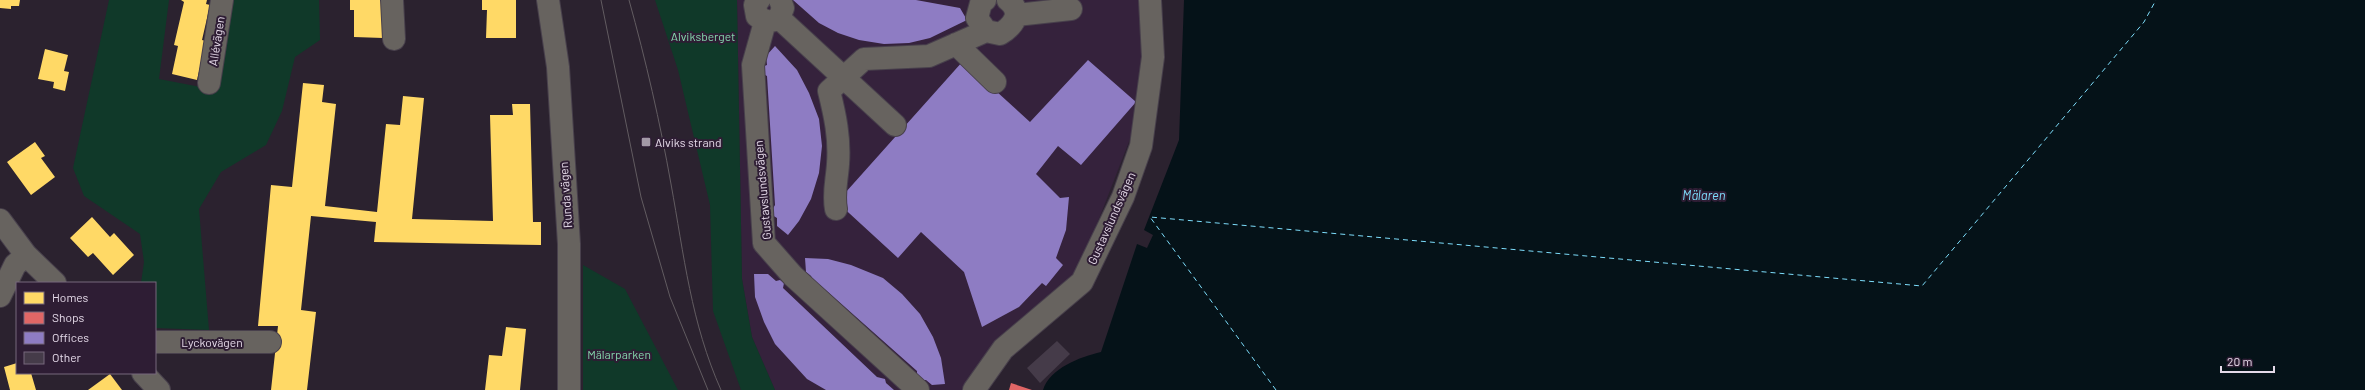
<svg xmlns="http://www.w3.org/2000/svg" width="2365" height="390" font-family="Barlow,sans-serif">
<rect width="100%" height="100%" fill="#2b222f"/>
<path fill="#35223c" d="M 737,0 L 1141,0 L 1146,64 L 1137,121 L 1076,278 L 967,390 L 775,390 L 752,337 L 742,279 Z"/>
<path fill="#103929" d="M 109,0 L 169,0 L 159,79 L 211,89 L 225,0 L 319,0 L 320,40 L 295,57 L 282,111 L 266,145 L 221,172 L 199,209 L 209,330 L 155,328 L 155,283 L 141,283 L 144,262 L 140,234 L 84,196 L 73,168 Z
M 655,0 L 737,0 L 742,279 L 752,337 L 775,390 L 741,390 L 713,311 L 710,205 L 678,70 Z
M 583,265 L 625,289 L 678,390 L 583,390 Z"/>
<path fill="#051218" d="M 1184,0 L 2365,0 L 2365,390 L 1043,390 C 1050,368 1080,357 1101,352 L 1137,244 L 1147,248 L 1153,235 L 1144,230 L 1179,140 Z"/>
<path fill="#ffd966" d="M 0,0 L 20,0 L 19,6 L 11,6 L 11,9 L 0,8 Z
M 181,0 L 207,0 L 206,4 L 210,5 L 202,40 L 206,41 L 197,80 L 172,74 L 178,46 L 174,45 L 184,2 Z
M 350,0 L 384,0 L 383,38 L 354,37 L 354,10 L 350,10 Z
M 482,0 L 516,0 L 516,38 L 486,38 L 487,10 L 482,10 Z
M 45,49 L 68,55 L 64,71 L 69,72 L 65,91 L 53,88 L 54,82 L 38,79 Z
M 303,83 L 324,85 L 322,102 L 336,104 L 325,206 L 377,212 L 386,124 L 400,125 L 403,96 L 424,98 L 412,219 L 493,221 L 490,115 L 513,115 L 512,104 L 530,104 L 533,222 L 541,222 L 541,245 L 374,242 L 376,222 L 311,216 L 301,310 L 316,312 L 307,390 L 271,390 L 278,326 L 258,326 L 271,185 L 292,187 Z
M 35,142 L 45,156 L 41,158 L 55,177 L 31,195 L 7,162 Z
M 92,217 L 110,237 L 114,233 L 134,255 L 113,275 L 93,253 L 88,257 L 70,238 Z
M 506,327 L 526,329 L 520,390 L 485,390 L 489,355 L 502,356 Z
M 17,363 L 17,373 L 31,373 L 36,390 L 10,390 L 4,367 Z
M 110,374 L 122,390 L 88,390 Z"/>
<path fill="#e06666" d="M 1011,383 L 1032,390 L 1009,390 Z"/>
<path fill="#8e7cc3" d="M 793,0 L 916,0 L 960,8 L 967,20 L 930,38 L 909,43 L 884,44 L 859,40 L 838,33 L 819,23 Z
M 775,46 L 797,70 L 809,93 L 819,119 L 822,146 L 819,173 L 811,199 L 799,221 L 788,235 L 777,226 L 777,218 L 772,215 L 772,210 L 775,205 L 767,76 L 763,74 L 764,66 L 767,65 L 766,56 Z
M 1088,60 L 1136,102 L 1081,165 L 1058,146 L 1036,174 L 1060,198 L 1069,197 L 1066,230 L 1056,258 L 1063,265 L 1046,286 L 1042,283 L 1019,307 L 982,327 L 964,272 L 921,232 L 898,258 L 837,202 L 963,61 L 1030,122 Z
M 805,258 L 828,259 L 851,265 L 883,278 L 902,294 L 920,314 L 933,337 L 941,358 L 945,384 L 932,385 L 926,380 L 921,380 L 917,375 L 917,371 L 820,285 L 815,285 L 811,276 L 806,272 Z
M 754,274 L 768,274 L 776,281 L 780,280 L 784,283 L 783,288 L 877,377 L 885,379 L 886,383 L 894,390 L 826,390 L 807,379 L 775,344 L 764,322 L 755,297 Z"/>
<g fill="none" stroke-linecap="round" stroke-linejoin="round">
<path stroke="#7dddfb" stroke-width="1" stroke-dasharray="5 4" stroke-linecap="butt" d="M 1276,390 L 1150,217 L 1922,286 L 2144,22 L 2156,0"/>
</g>
<path fill="#453b49" d="M 1057,341 L 1070,354 L 1040,383 L 1027,368 Z"/>
<g fill="none" stroke-linecap="round" stroke-linejoin="round">
<defs>
<path id="minor" d="M 392,0 L 394,39
M 548,0 L 558,67 L 569,244 L 569,390
M 759,0 L 755,5 L 757,16 C 766,22 770,23 779,18 L 783,8 L 780,0
M 985,0 L 981,3 L 977,18 L 986,31
M 1016,15 L 1071,9
M 779,18 L 895,125
M 765,22 L 753,65 L 764,243 L 793,276 L 918,390
M 956,44 L 995,82
M 209,83 L 222,0
M 836,209 C 833,193 837,180 838,164 C 840,138 835,115 829,91 L 864,59 L 929,56 L 986,31 L 1000,34 C 1013,26 1024,13 1008,0
M 0,220 L 26,255 L 15,265 L 0,296
M 26,255 L 55,283
M 155,342 L 270,342
M 143,373 L 159,390
M 974,390 L 1003,349 L 1082,282 L 1123,197 L 1141,146 L 1153,57 L 1150,0"/>
</defs>
<use href="#minor" stroke="#48404c" stroke-width="24"/>
<use href="#minor" stroke="#67635f" stroke-width="22"/>
<path stroke="#625c61" stroke-width="1" d="M 601,0 L 641,197 L 670,297 L 708,390
M 629,0 C 646,61 660,122 671,184 C 684,255 691,323 721,390"/>
</g>
<rect fill="#a399a7" stroke="#2e1d34" stroke-width="1.5" x="641" y="137" width="10" height="10" rx="2"/>
<g text-anchor="middle" dominant-baseline="central" stroke-width="4" stroke-linejoin="round" paint-order="stroke">
<g font-size="12" fill="#84d6ac" stroke="#2e1d34">
<text x="703" y="36">Alviksberget</text>
<text x="619" y="354">Mälarparken</text>
</g>
<g font-size="12" fill="#e4d9e8" stroke="#2e1d34">
<text transform="translate(216 41) rotate(-81)">Allévägen</text>
<text transform="translate(762 190) rotate(-95)">Gustavslundsvägen</text>
<text transform="translate(565 195) rotate(-94)">Runda vägen</text>
<text transform="translate(1111 218) rotate(-66)">Gustavslundsvägen</text>
<text x="212" y="342">Lyckovägen</text>
</g>
<g font-size="12" fill="#e4d9e8" stroke="#2e1d34" text-anchor="start">
<text x="655" y="142">Alviks strand</text>
</g>
<g font-size="13" font-style="italic" fill="#7dddfb" stroke="#2e1d34">
<text x="1704" y="195">Mälaren</text>
</g>
</g>
<rect x="16" y="282" width="140" height="92" fill="#2e1d34" stroke="#77687c"/>
<rect x="24" y="292" width="20" height="12" fill="#ffd966" stroke="#77687c"/>
<text x="52" y="302" font-size="12" fill="#e4d9e8">Homes</text>
<rect x="24" y="312" width="20" height="12" fill="#e06666" stroke="#77687c"/>
<text x="52" y="322" font-size="12" fill="#e4d9e8">Shops</text>
<rect x="24" y="332" width="20" height="12" fill="#8e7cc3" stroke="#77687c"/>
<text x="52" y="342" font-size="12" fill="#e4d9e8">Offices</text>
<rect x="24" y="352" width="20" height="12" fill="#453b49" stroke="#77687c"/>
<text x="52" y="362" font-size="12" fill="#e4d9e8">Other</text>
<path d="M2221 366v6h53v-6" fill="none" stroke="#e4d9e8" stroke-width="2"/>
<text x="2227" y="366" font-size="12" fill="#e4d9e8" stroke="#2e1d34" stroke-width="3" paint-order="stroke">20 m</text>
</svg>
